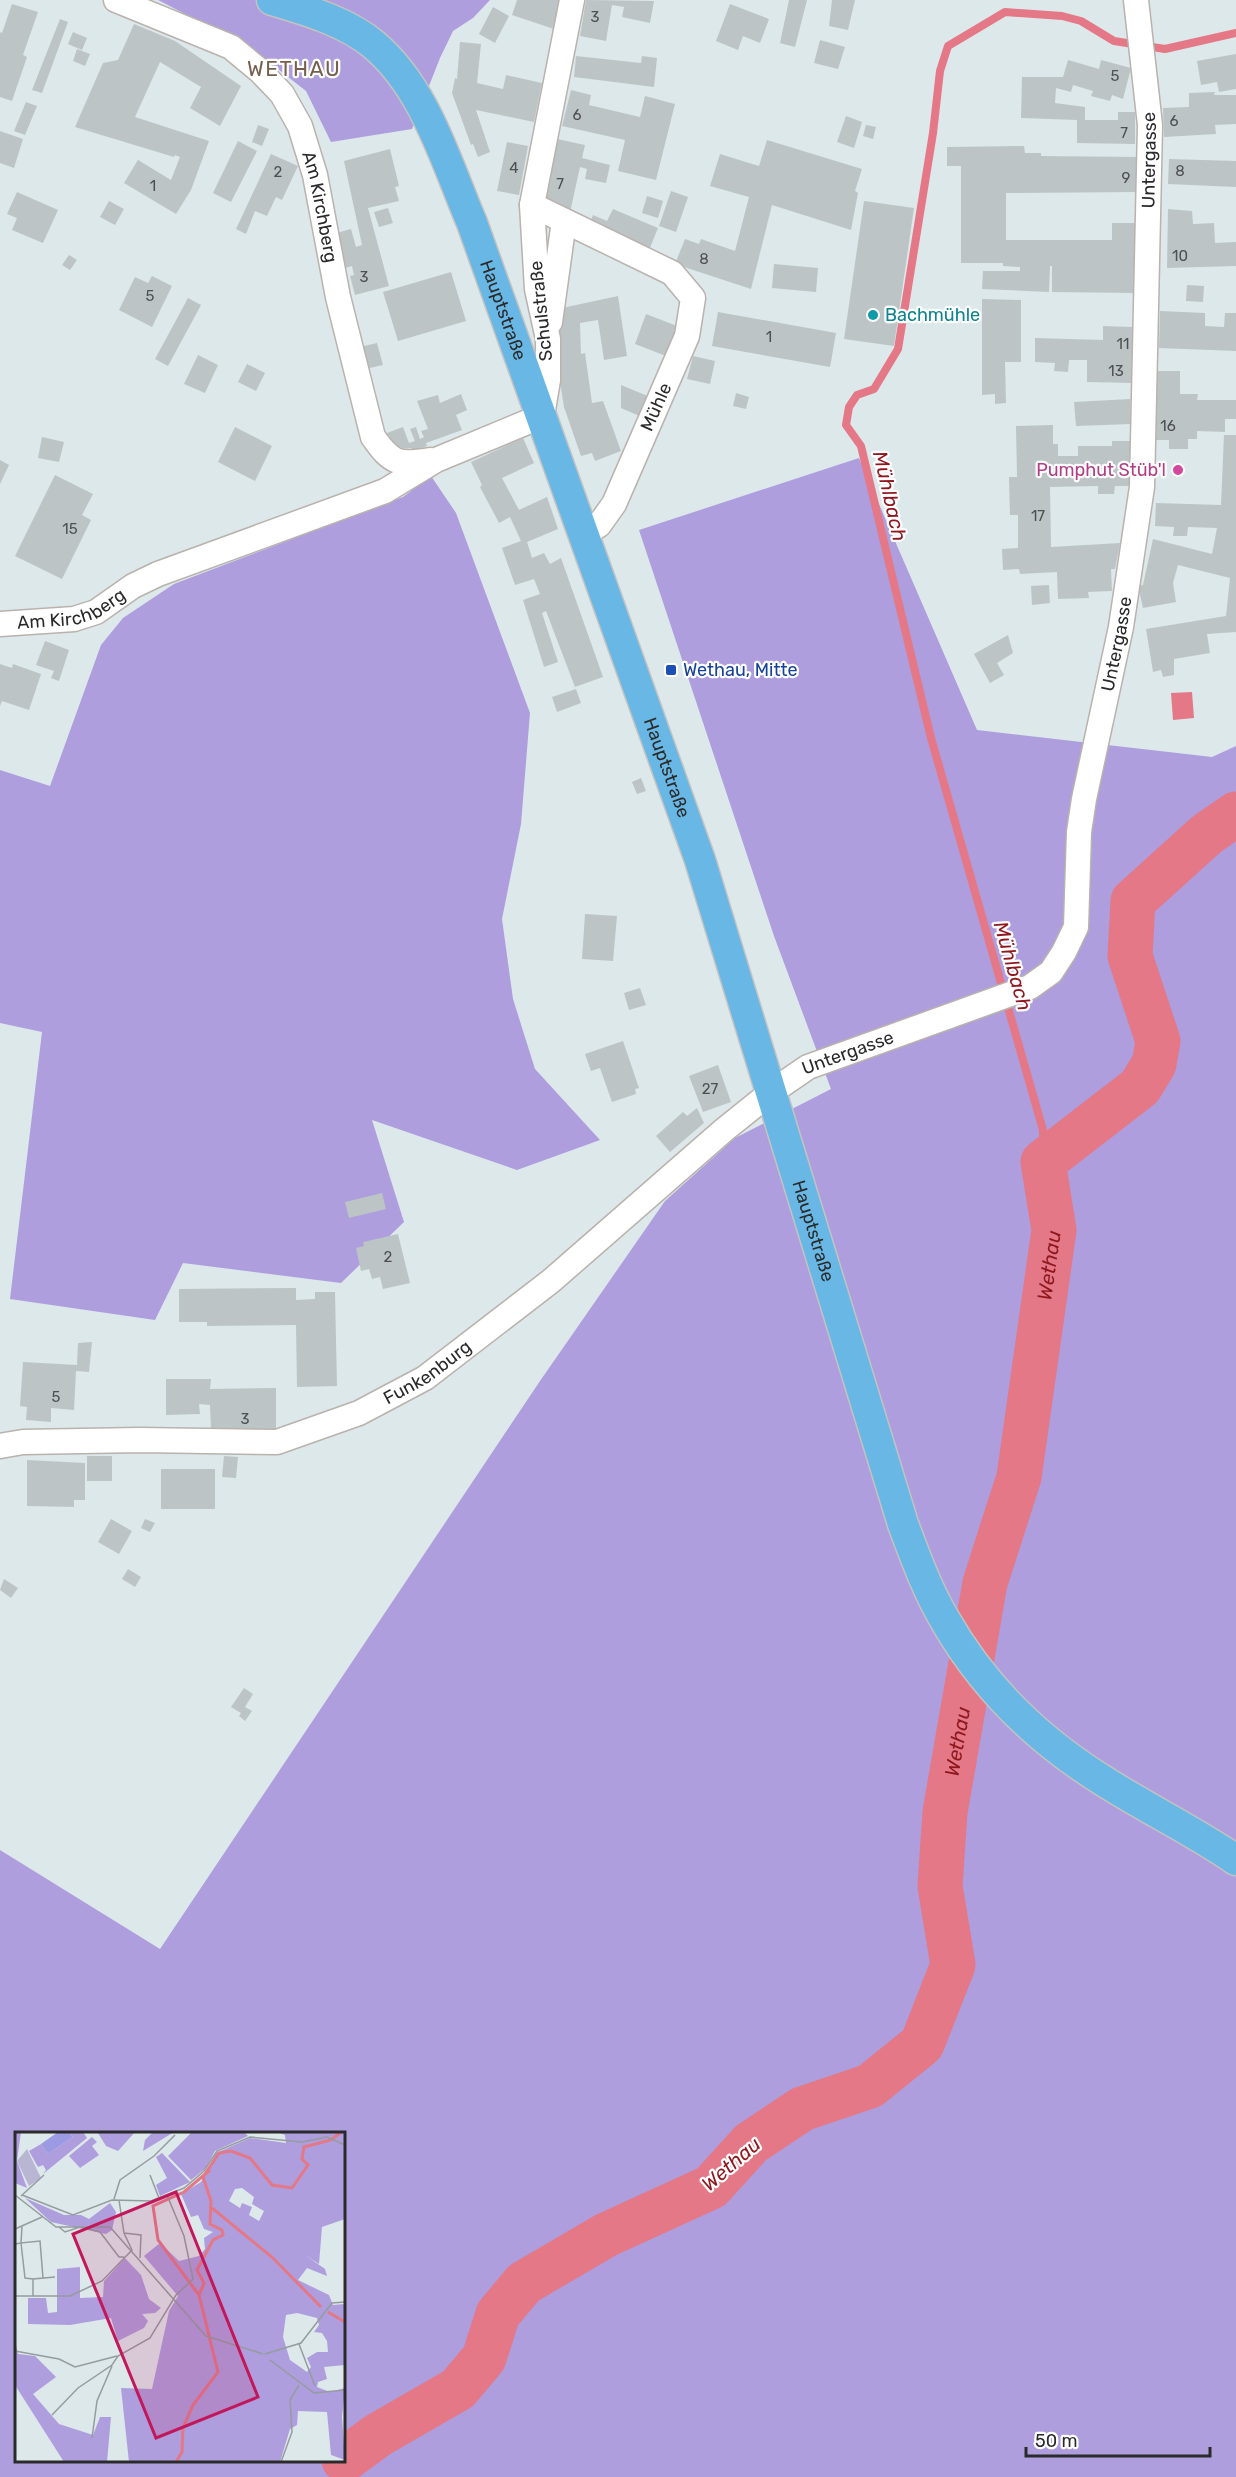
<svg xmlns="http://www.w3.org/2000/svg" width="1236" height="2477" font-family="Rubik,sans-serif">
<rect width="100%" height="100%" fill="#dde8eb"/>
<path fill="#ae9edd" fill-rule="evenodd" d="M 158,0 L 490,0 L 473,18 L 453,31 L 440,58 L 412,129 L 331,142 L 306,91 L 251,48 Z
M 859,458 L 977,730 L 1212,757 L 1236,746 L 1236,2477 L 0,2477 L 0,1850 L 160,1949 L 540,1381 L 665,1201 L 735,1138 L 831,1089 L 774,936 L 639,530 ZM 16,2134 L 344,2134 L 344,2460 L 16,2460 Z
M 431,476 L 456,513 L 530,713 L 521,824 L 502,919 L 513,999 L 535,1069 L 600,1140 L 517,1170 L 372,1120 L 404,1222 L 341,1283 L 183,1263 L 155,1320 L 10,1299 L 42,1032 L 0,1023 L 0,770 L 50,786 L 101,645 L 123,618 L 174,584 L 403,497 Z"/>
<path fill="#e47887" d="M 1192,692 L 1194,718 L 1173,720 L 1171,693 Z"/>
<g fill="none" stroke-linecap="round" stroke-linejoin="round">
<path stroke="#e47887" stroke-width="8" d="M 1043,1162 L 1043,1130 L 931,738 L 861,446 L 846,425 L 849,407 L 857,395 L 874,389 L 898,349 L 933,133 L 940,71 L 948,46 L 1005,12 L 1062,16 L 1081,21 L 1114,41 L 1165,49 L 1236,33"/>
<path stroke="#e47887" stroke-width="45" id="s1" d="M 344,2460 L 378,2435 L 458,2389 L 484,2358 L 498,2314 L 524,2283 L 606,2235 L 711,2187 L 751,2143 L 802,2109 L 870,2086 L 922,2044 L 953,1965 L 940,1886 L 945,1812 L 985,1583 L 1019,1477 L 1054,1230 L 1043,1162 L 1140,1087 L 1154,1064 L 1158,1041 L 1130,956 L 1133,901 L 1207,834 L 1236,814"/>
</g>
<path fill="#bcc4c6" d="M 517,0 L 562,0 L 554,29 L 512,15 Z
M 586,0 L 654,1 L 650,23 L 622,17 L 624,7 L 612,5 L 606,41 L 580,36 Z
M 789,0 L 807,0 L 795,47 L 780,43 Z
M 832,0 L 855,0 L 848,30 L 829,26 Z
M 12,4 L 38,12 L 23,55 L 27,57 L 12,101 L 0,97 L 0,32 L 2,33 Z
M 730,4 L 769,19 L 760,43 L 743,36 L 738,50 L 716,41 Z
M 493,7 L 509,16 L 495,43 L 479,34 Z
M 60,19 L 68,22 L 42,93 L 32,90 Z
M 134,24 L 175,41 L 241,86 L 220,126 L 190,108 L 201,87 L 160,62 L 135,117 L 209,141 L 191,190 L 176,214 L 124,183 L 138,160 L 171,180 L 180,157 L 175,155 L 174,157 L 75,127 L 103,63 L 118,60 Z
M 73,32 L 87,38 L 82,50 L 68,44 Z
M 820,40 L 845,47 L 838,69 L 814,63 Z
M 460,42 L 481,44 L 477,83 L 503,89 L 506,75 L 542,83 L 534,122 L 476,110 L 490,152 L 478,157 L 473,144 L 471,145 L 452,93 L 455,78 L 457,79 Z
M 77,49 L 90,54 L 85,66 L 73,61 Z
M 1236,54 L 1236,89 L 1219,92 L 1217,82 L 1201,85 L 1197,61 Z
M 576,56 L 641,63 L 642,56 L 657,58 L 654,87 L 574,77 Z
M 1068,60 L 1099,69 L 1101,60 L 1131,68 L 1123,99 L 1112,95 L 1110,101 L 1091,96 L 1093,91 L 1073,85 L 1071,92 L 1056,88 L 1055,103 L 1085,107 L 1085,120 L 1118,120 L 1118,112 L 1135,112 L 1135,144 L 1077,143 L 1077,120 L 1021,118 L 1022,77 L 1063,77 Z
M 571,90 L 591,95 L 589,105 L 640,117 L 645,96 L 675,104 L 656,180 L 618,171 L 625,140 L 562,126 Z
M 1215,92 L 1214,95 L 1236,95 L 1236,124 L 1215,125 L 1216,134 L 1164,137 L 1163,108 L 1189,107 L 1189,93 Z
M 26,102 L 37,106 L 25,135 L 14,131 Z
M 846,116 L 862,122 L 854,148 L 837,142 Z
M 258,125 L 269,129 L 262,146 L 252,142 Z
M 866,125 L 876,127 L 873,139 L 863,136 Z
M 0,131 L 23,139 L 14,168 L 0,163 Z
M 557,139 L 585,145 L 582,158 L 610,165 L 606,183 L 585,179 L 587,169 L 580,167 L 569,217 L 543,205 Z
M 767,140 L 862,169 L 855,191 L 858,193 L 851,230 L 772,205 L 751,289 L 675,264 L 685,239 L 699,244 L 701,239 L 735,251 L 749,197 L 710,186 L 720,154 L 759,166 Z
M 238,141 L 257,151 L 231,202 L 213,193 Z
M 507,142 L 528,146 L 519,195 L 497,191 Z
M 1024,146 L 1025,153 L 1041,153 L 1041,156 L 1138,157 L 1138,192 L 1006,193 L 1006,240 L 1112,240 L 1112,223 L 1139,223 L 1138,293 L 1052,292 L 1052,266 L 1050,266 L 1049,292 L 982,289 L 983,271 L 1020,271 L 1020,267 L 1003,266 L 1003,263 L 961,263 L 961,166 L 947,166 L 947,147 Z
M 390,149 L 399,186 L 395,187 L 399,201 L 368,208 L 389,286 L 355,295 L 350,276 L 354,275 L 352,266 L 342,269 L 333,234 L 351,229 L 356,247 L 362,245 L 344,161 Z
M 271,154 L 298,166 L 282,200 L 276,197 L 267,216 L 255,211 L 246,234 L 236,229 Z
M 1169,159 L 1236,161 L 1236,187 L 1168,184 Z
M 671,191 L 688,197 L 676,232 L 659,226 Z
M 17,192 L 58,210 L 43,243 L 12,230 L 17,218 L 7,214 Z
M 647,196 L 663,201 L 658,218 L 642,213 Z
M 109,201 L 124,209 L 115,225 L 100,217 Z
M 864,201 L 914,208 L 894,346 L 844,339 Z
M 388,208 L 393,223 L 379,227 L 374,212 Z
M 613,209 L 658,228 L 649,250 L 589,225 L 593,215 L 607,221 Z
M 1168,209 L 1192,211 L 1193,224 L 1214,223 L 1215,243 L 1236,242 L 1236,266 L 1167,268 Z
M 69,255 L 77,260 L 70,270 L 62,265 Z
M 774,264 L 818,268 L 816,292 L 772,288 Z
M 451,272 L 466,321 L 398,341 L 383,292 Z
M 152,276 L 172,286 L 152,327 L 119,310 L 135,277 L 148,283 Z
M 1187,285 L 1204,286 L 1203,302 L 1186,301 Z
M 618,296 L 627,356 L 604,360 L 598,320 L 580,323 L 581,354 L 585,353 L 592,403 L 603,401 L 621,451 L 595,461 L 592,453 L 581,456 L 564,407 L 556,358 L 562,308 Z
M 188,298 L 201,305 L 168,366 L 155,359 Z
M 982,299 L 1021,300 L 1021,362 L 1005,362 L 1006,403 L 995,404 L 995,394 L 982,395 Z
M 1160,311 L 1205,313 L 1205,326 L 1224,327 L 1225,313 L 1236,313 L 1236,351 L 1159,348 Z
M 718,312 L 836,333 L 830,367 L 712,346 Z
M 646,314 L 677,326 L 666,356 L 635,344 Z
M 1103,326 L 1133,327 L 1132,383 L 1087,382 L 1087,360 L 1069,360 L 1068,372 L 1054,371 L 1055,363 L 1035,362 L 1035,338 L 1103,340 Z
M 377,343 L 383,365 L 365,369 L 360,347 Z
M 198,355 L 218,365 L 205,393 L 184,384 Z
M 693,356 L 715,361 L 710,384 L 687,379 Z
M 247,364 L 265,373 L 256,391 L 238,382 Z
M 1154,371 L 1180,371 L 1180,394 L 1198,394 L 1197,400 L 1236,400 L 1236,419 L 1225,419 L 1225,432 L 1197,431 L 1197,439 L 1188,439 L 1188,449 L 1169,449 L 1169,440 L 1153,440 Z
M 621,385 L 650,397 L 642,417 L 621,408 Z
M 736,393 L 749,397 L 746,409 L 733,406 Z
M 461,394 L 467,410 L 456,415 L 462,430 L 426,443 L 427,446 L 413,451 L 411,448 L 391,449 L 384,434 L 403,427 L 409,443 L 415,441 L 410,429 L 416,427 L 420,439 L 424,437 L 421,431 L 428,429 L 417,401 L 438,395 L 440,403 Z
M 1130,399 L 1131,424 L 1076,426 L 1074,402 Z
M 1053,425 L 1053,444 L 1058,444 L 1058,456 L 1078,456 L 1078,446 L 1112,446 L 1112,441 L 1132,441 L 1136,486 L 1115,486 L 1114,494 L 1098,494 L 1098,486 L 1050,487 L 1051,547 L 1120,543 L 1115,569 L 1111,569 L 1112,591 L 1088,592 L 1089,598 L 1058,599 L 1057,572 L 1020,574 L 1019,569 L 1003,570 L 1002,549 L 1018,548 L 1018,515 L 1010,515 L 1009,477 L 1017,477 L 1016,426 Z
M 235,427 L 272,446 L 255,481 L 218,462 Z
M 1224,435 L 1236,435 L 1236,632 L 1207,634 L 1210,653 L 1174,659 L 1174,675 L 1163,677 L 1161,670 L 1153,672 L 1146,629 L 1226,616 L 1230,578 L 1178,565 L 1173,583 L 1176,602 L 1143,608 L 1138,586 L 1143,585 L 1153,539 L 1212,554 L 1217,528 L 1188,527 L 1187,536 L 1173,536 L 1174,527 L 1155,526 L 1156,503 L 1221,505 Z
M 42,437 L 64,442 L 59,462 L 38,458 Z
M 523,438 L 534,463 L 502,478 L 519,510 L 547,497 L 558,529 L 527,542 L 532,558 L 544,553 L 550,564 L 561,558 L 603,677 L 575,687 L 546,611 L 542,613 L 558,662 L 544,667 L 523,600 L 540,594 L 534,579 L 515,585 L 502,548 L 521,541 L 510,517 L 499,523 L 480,487 L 482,485 L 471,462 Z
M 0,460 L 9,465 L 0,484 Z
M 55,475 L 93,494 L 82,515 L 91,520 L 62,579 L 15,556 Z
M 1049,585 L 1050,603 L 1032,605 L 1031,586 Z
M 1008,635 L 1013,653 L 997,663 L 1004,675 L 990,683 L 974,654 Z
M 45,641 L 69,650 L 59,681 L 51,678 L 54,671 L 36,665 Z
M 0,664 L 12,668 L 13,664 L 41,674 L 29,710 L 2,701 L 0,706 Z
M 576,689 L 581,703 L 557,712 L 552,697 Z
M 641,778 L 646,791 L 637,794 L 632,782 Z
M 585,914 L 617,916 L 613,961 L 582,959 Z
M 640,988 L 646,1005 L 629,1010 L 624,993 Z
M 623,1041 L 639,1088 L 635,1089 L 636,1094 L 612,1102 L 600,1068 L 591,1071 L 585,1054 Z
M 718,1065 L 731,1102 L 703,1112 L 689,1076 Z
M 697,1108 L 704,1123 L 670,1152 L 656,1136 L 683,1112 L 687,1116 Z
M 382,1193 L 386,1209 L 349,1218 L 345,1202 Z
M 398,1234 L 410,1283 L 383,1289 L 380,1277 L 372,1279 L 369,1269 L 361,1271 L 356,1248 L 364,1246 L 363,1242 Z
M 296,1288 L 296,1300 L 315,1299 L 315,1292 L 335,1292 L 337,1386 L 297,1387 L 296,1325 L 207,1326 L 207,1322 L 179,1322 L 179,1289 Z
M 92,1342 L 89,1372 L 76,1371 L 74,1410 L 51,1408 L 51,1422 L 26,1420 L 27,1407 L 20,1406 L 23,1362 L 77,1365 L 78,1343 Z
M 166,1379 L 211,1379 L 210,1389 L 276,1388 L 276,1430 L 211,1430 L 210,1405 L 199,1404 L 200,1414 L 166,1415 Z
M 87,1456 L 112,1456 L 112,1481 L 87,1481 Z
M 224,1456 L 238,1457 L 236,1478 L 222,1477 Z
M 27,1460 L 85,1463 L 85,1500 L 74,1500 L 74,1507 L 27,1506 Z
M 161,1469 L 215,1469 L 215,1509 L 161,1509 Z
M 111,1519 L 132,1531 L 119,1554 L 98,1542 Z
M 145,1519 L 155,1523 L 150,1532 L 141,1528 Z
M 128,1569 L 141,1577 L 135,1587 L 122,1579 Z
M 4,1579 L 18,1588 L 11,1598 L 0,1590 Z
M 244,1688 L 253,1694 L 245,1707 L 252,1711 L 245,1721 L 239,1716 L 241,1713 L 231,1707 Z"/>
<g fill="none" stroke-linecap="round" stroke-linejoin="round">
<defs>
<g id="minor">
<path id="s2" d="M 116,0 L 231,47 L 260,71 L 282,94 L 300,126 L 315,175 L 338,297 L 373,437 C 392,464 398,465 430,460"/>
<path d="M 532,205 L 672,273 L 693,298 L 687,336 L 614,504 L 599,525 L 584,535"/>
<path d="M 550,322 L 564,221"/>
<path id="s3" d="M 0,624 L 74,619 L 96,612 L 133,586 L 158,574 L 385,491 L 436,460 L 542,416 L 548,380 L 548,339 L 537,289 L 532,205 L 572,0"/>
<path id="s4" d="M 0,1446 L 23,1442 L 140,1440 L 277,1442 L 359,1413 L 425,1378 L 551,1281 L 724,1130 L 770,1093 L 808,1067 L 1030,987 L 1051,972 L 1064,952 L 1076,927 L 1079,832 L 1084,799 L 1121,627 L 1142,487 L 1150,125 L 1136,0"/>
</g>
<g id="major">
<path id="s5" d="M 272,0 C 305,10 345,21 373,44 C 425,87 446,162 472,223 L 700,860 L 903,1524 C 915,1556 927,1590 945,1620 C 982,1685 1036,1738 1099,1778 C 1144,1807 1192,1830 1236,1860"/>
</g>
</defs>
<use href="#minor" stroke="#b9b2ad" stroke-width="27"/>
<use href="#major" stroke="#c3c3c3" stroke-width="33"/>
<use href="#minor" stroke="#fff" stroke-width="24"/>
<use href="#major" stroke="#68b7e5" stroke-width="30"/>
</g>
<circle fill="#0f9aa8" stroke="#fff" stroke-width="2" cx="873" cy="315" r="6"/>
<circle fill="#d1479c" stroke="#fff" stroke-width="2" cx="1178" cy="470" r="6"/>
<rect fill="#1a4fb4" stroke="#fff" stroke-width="2" x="665" y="664" width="12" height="12" rx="3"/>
<g text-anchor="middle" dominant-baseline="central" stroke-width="4.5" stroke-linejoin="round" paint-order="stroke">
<g font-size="15" fill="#4e5051">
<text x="595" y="17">3</text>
<text x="1115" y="76">5</text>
<text x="577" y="115">6</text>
<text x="1174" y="121">6</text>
<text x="1124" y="133">7</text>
<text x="514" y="168">4</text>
<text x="1180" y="171">8</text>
<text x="278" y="172">2</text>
<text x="1126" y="178">9</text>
<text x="560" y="184">7</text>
<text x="153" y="186">1</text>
<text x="1180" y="256">10</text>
<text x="704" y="259">8</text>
<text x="364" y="277">3</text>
<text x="150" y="296">5</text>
<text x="769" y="337">1</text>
<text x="1123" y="344">11</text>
<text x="1116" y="371">13</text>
<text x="1168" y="426">16</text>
<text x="1038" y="516">17</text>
<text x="70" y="529">15</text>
<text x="710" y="1089">27</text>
<text x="388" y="1257">2</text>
<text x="56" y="1397">5</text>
<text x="245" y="1419">3</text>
</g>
<g font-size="18" fill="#2a2a2a" stroke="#fff">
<text stroke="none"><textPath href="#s4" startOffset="2019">Untergasse</textPath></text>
<text stroke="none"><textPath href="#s2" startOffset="314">Am Kirchberg</textPath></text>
<text stroke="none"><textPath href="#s5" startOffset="410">Hauptstraße</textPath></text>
<text transform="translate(541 311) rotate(-96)">Schulstraße</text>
<text transform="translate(656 407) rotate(-66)">Mühle</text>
<text stroke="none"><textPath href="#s3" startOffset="74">Am Kirchberg</textPath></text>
<text stroke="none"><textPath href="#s4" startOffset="1533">Untergasse</textPath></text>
<text stroke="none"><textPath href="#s5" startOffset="896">Hauptstraße</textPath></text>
<text stroke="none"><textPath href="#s4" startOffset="975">Untergasse</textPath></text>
<text stroke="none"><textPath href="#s5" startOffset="1382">Hauptstraße</textPath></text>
<text stroke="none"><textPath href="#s4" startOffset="444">Funkenburg</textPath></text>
</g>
<g font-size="18" fill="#0d838f" stroke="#fff" text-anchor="start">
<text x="885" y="315">Bachmühle</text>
</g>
<g font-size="18" fill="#b23c85" stroke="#fff" text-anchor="end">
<text x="1166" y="470">Pumphut Stüb'l</text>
</g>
<g font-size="18" fill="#164399" stroke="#fff" text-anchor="start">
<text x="683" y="670">Wethau, Mitte</text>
</g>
<g font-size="20" font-style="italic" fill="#8f181f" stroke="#fff">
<text transform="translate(890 496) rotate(77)">Mühlbach</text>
<text transform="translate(1013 966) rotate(74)">Mühlbach</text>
<text stroke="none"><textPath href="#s1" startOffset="1528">Wethau</textPath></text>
<text stroke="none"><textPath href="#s1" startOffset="1042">Wethau</textPath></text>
<text transform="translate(731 2164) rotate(-41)">Wethau</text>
</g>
<g font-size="21" letter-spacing="1.5" fill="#775f4e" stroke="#fff">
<text x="294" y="68">WETHAU</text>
</g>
</g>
<g transform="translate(15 2132)">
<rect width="330" height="330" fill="#dde8eb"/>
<path d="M 0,0 L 6,0 L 2,29 L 12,56 L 0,51 ZM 54,0 L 68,0 L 72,6 L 28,42 L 31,38 L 28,33 L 23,35 L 14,19 L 26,12 L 33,22 L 58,5 ZM 120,0 L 103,19 L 91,14 L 83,1 ZM 138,0 L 159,0 L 128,19 L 130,8 ZM 177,0 L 229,0 L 233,4 L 200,19 L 191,36 L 176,48 L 153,24 ZM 262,0 L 330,0 L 330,87 L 307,95 L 304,132 L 290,123 L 310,137 L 312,144 L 292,136 L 283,148 L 314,163 L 318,173 L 330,172 L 330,233 L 309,235 L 312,247 L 303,250 L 302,255 L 315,260 L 330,256 L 327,285 L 330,328 L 316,323 L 312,280 L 283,279 L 282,293 L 275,297 L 265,330 L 114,330 L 106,256 L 137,257 L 154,179 L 163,164 L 129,124 L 145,111 L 164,129 L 184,124 L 190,117 L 189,106 L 198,100 L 189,97 L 183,83 L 176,85 L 166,62 L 186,50 L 201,21 L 235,6 L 271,11 L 270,3 ZM 227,56 L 239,65 L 237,72 L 249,79 L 244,89 L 234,83 L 237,75 L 227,71 L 225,76 L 214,69 L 220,57 ZM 282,181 L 302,186 L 304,193 L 299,200 L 307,201 L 312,209 L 313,220 L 302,220 L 292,226 L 296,235 L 292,240 L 275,228 L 268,205 L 271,183 ZM 77,5 L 82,10 L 77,14 L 84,23 L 65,36 L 54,24 ZM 147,21 L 175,50 L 145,64 L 141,53 L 152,46 L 141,25 ZM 10,66 L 49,83 L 66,83 L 74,87 L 95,71 L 101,80 L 97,98 L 91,102 L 36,90 ZM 110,126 L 126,143 L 134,167 L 146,176 L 140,181 L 127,182 L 133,189 L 129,196 L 103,209 L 96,186 L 55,193 L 13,192 L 13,166 L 31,166 L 33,181 L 42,180 L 42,137 L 65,135 L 65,166 L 88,165 L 89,149 ZM 0,209 L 3,222 L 20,224 L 41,245 L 18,262 L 44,292 L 78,303 L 85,285 L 96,285 L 92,330 L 49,330 L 0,253 Z" fill="#ae9edd" fill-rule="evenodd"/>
<path d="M 12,17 L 26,46 L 14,54 L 2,29 Z" fill="#b9b6d3"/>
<path d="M 43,0 L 54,0 L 58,5 L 33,22 L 26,12 Z" fill="#9c9ae3"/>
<path fill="none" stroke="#e47887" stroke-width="3" d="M 197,76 L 258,126 L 306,175M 184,163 L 143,108 L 138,74 L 169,60 L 195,38M 313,180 L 330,190M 161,330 L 167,320 L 168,296 L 178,273 L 203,240 L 184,163 L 189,151 L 182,138 L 198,108 L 208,103 L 207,98 L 195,92 L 196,69 L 188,45 L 204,21 L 216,19 L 235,26 L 257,53 L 277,56 L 293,33 L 287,27 L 289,15 L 316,8 L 326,0"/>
<path fill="none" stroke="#959c9e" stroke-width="1.5" d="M 135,43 L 144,66M 0,63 L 41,95 L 95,95 L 191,204 L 248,222M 7,63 L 58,83 L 97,68 L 136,69 L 169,56 L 189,39 L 202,19 L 235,5 L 287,10 L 312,5 L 330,13M 6,64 L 29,43M 99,67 L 105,48 L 139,24 L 160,3M 7,94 L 6,111 L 25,109 L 28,146M 44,95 L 50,100 L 65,95 L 85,100 L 104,125 L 109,125M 0,97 L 27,85M 109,101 L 126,103 L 125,126M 0,112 L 6,111 L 10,146 L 18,147M 0,164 L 55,164 L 87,149 L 117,118 L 109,101 L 104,68M 18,164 L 18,147 L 40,145M 284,212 L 300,254M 0,219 L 44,227 L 60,235 L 102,224M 250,222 L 286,211 L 317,171 L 330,170M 255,228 L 299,261 L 330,258M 37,283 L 63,256 L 97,233 L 103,224 L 135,206 L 161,163 L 178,147 L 169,104 L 152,63M 77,306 L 82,269 L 97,234M 266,330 L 277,300 L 275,268 L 284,253"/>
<path fill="#c2185b" fill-opacity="0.15" stroke="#c2185b" stroke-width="3" d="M 161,60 L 243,265 L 141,306 L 58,102 Z"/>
<rect width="330" height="330" fill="none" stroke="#2a2a2a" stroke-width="3"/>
</g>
<path d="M1026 2447v9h184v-9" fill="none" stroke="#2a2a2a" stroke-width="3"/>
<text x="1035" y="2447" font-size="18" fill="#2a2a2a" stroke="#ffffff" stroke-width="4.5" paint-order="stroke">50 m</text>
</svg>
